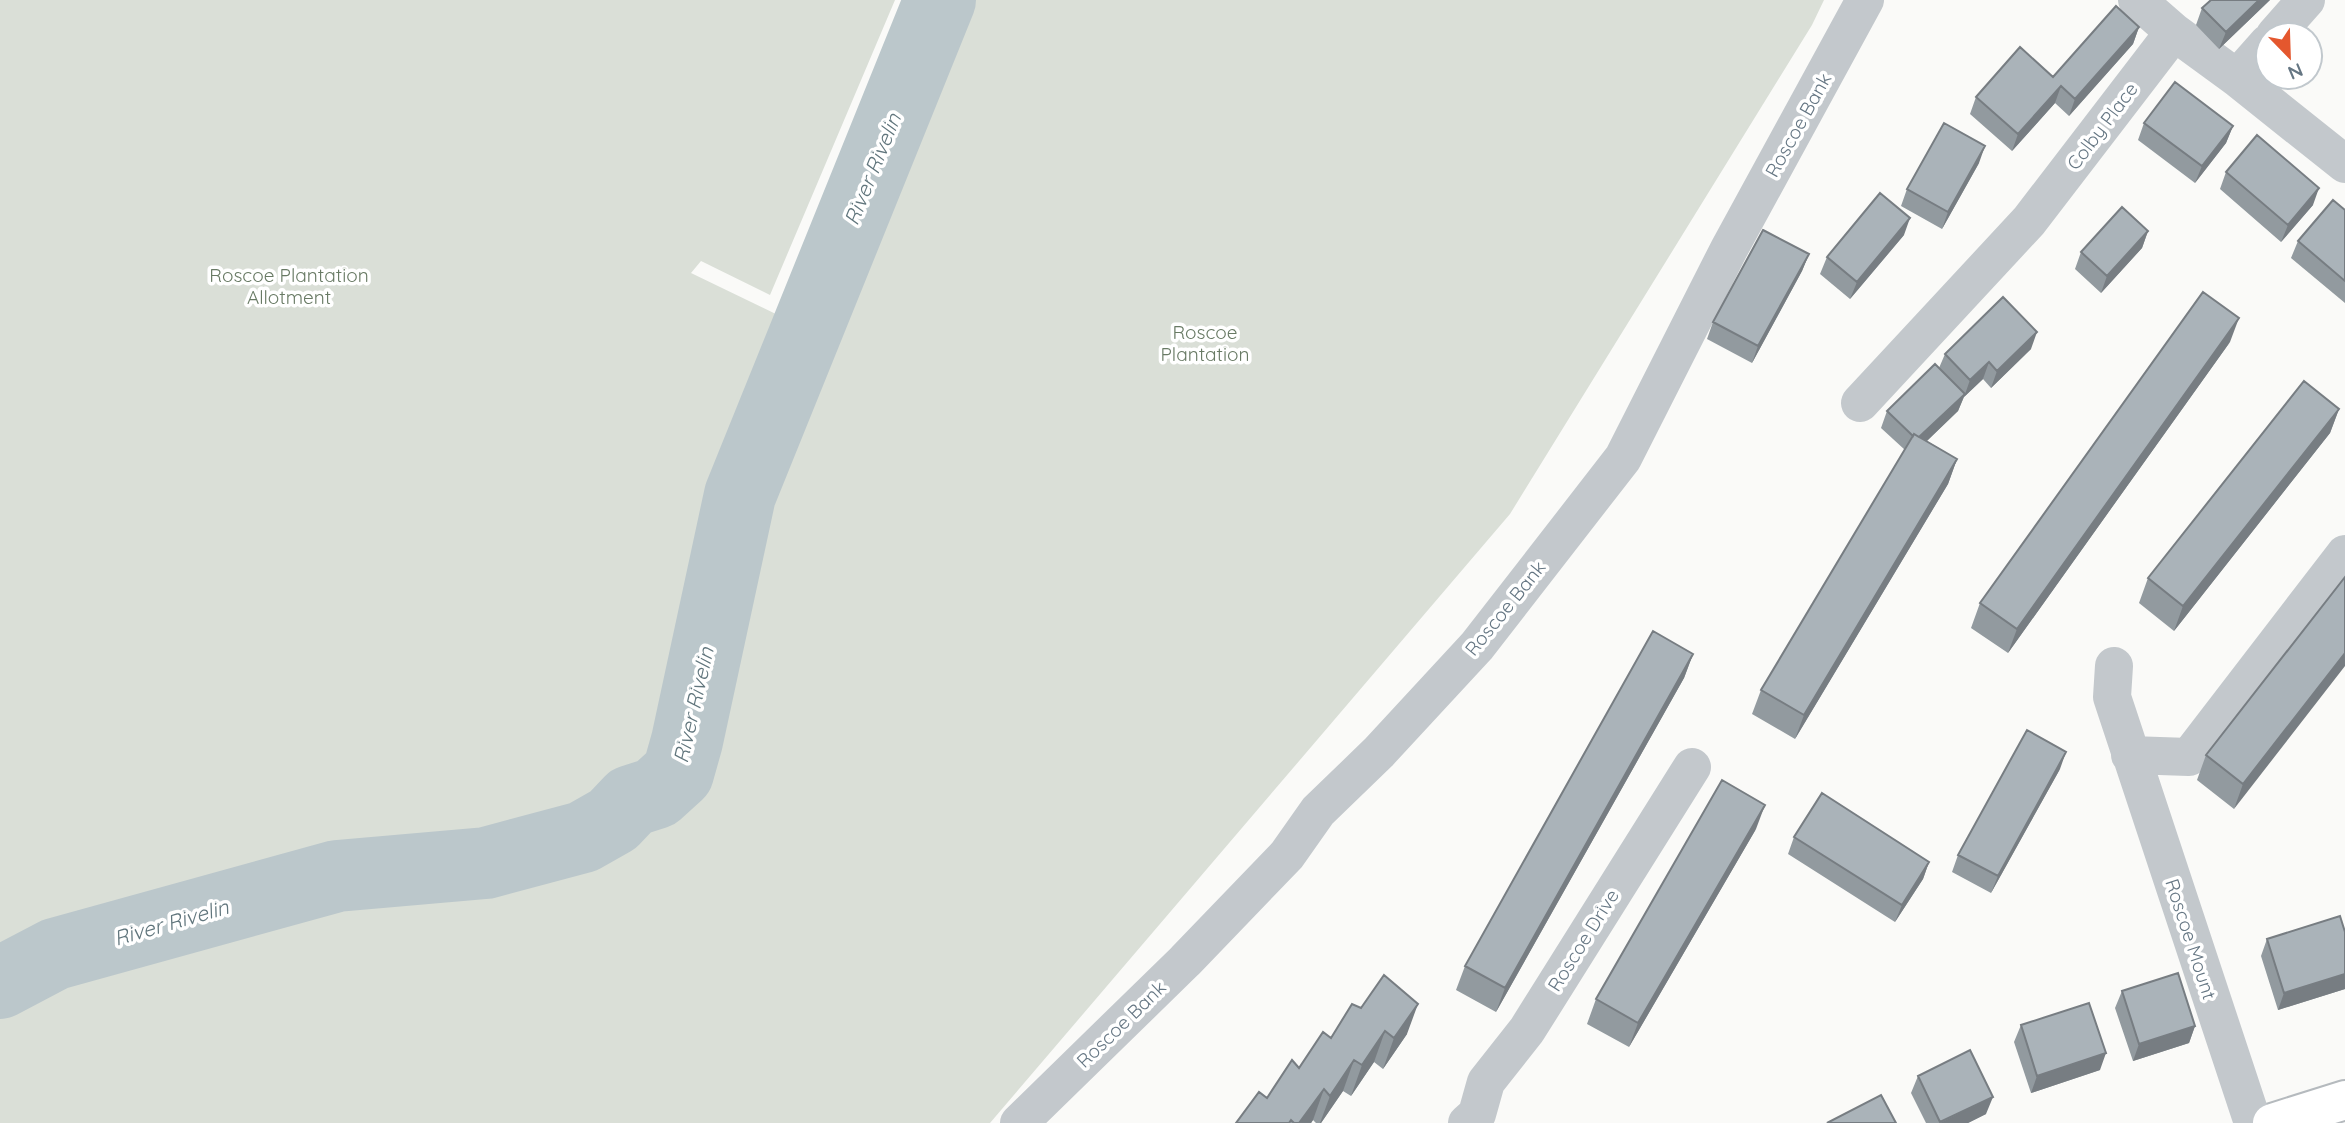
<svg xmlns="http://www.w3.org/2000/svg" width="2345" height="1123" font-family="Quicksand,sans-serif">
<rect width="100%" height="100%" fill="#fafaf8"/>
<path fill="#dadfd7" d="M 0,0 L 895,0 L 770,295 L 701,261 L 691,273 L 782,317 L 714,491 L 688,648 L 653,778 L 594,811 L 572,830 L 458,853 L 325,858 L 141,899 L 28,940 L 0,958 Z
M 973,0 L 1824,0 L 1812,25 L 1510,514 L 990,1123 L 0,1123 L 0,1004 L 55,970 L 343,892 L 487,886 L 610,846 L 688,789 L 773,476 L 921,135 Z"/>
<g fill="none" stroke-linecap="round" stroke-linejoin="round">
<path stroke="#bbc7cb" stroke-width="72" d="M 0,983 L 55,954 L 337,876 L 486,863 L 583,837 L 613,820 L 631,801 L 656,793 L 678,773 L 687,741 L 740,495 L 940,0"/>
<defs>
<path id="major" d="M 2272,1123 L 2345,1100"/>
</defs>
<use href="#major" stroke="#b5babe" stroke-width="42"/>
<path stroke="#c3c8cc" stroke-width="38" d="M 2137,0 L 2174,32 L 2237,78 L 2345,164
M 2275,35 L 2306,0
M 2237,78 L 2268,43
M 1860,403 L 2029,221 L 2174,32
M 2114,666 L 2112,697 L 2253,1123
M 2130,755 L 2189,757 L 2345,554
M 1019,1123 L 1185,961 L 1287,855 L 1318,811 L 1379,752 L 1477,646 L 1623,458 L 1729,249 L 1865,0
M 1467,1123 L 1477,1114 L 1486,1082 L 1527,1030 L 1692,767"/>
<use href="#major" stroke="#fff" stroke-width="38"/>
</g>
<path fill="#929a9f" d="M 2270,0 L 2219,49 L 2196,25 L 2202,8 Z
M 2139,27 L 2133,44 L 2069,116 L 2055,103 L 2012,151 L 1970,114 L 1976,97 L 2053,77 Z
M 2144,123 L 2233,126 L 2226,143 L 2195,183 L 2138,140 Z
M 1979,163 L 1942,229 L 1901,206 L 1907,189 Z
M 2226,172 L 2313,205 L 2281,242 L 2220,189 Z
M 2345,210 L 2345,303 L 2291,258 L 2298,241 Z
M 2148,231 L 2142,248 L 2101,293 L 2075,269 L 2081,252 Z
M 1904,235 L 1850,299 L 1820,274 L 1827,257 Z
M 1809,254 L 1802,271 L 1752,363 L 1707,339 L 1713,322 Z
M 2230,342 L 2008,653 L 1971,628 L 1980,603 Z
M 2031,349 L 1991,388 L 1983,379 L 1964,397 L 1958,411 L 1927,441 L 1957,459 L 1948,484 L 1795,739 L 1752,714 L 1761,690 L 1905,450 L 1881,428 L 1887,411 L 1939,368 L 1945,354 Z
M 2339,409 L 2330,433 L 2174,631 L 2139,603 L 2148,578 Z
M 2345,577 L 2234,809 L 2197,780 L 2206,755 Z
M 1693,654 L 1684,678 L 1496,1012 L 1456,990 L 1465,966 Z
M 2060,769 L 1991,893 L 1952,872 L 1958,855 Z
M 1756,829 L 1629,1047 L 1587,1024 L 1596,999 Z
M 1794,837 L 1929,862 L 1923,879 L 1895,922 L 1788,854 Z
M 2345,932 L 2345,989 L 2278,1010 L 2261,956 L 2267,939 Z
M 2122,991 L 2195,1026 L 2189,1043 L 2133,1061 L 2115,1008 Z
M 1361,1008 L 1407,1034 L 1383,1069 L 1374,1062 L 1351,1096 L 1343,1091 L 1321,1123 L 1316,1123 L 1313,1120 L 1311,1123 L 1236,1123 L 1267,1098 Z
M 2021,1025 L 2100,1070 L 2031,1093 L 2014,1042 Z
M 1918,1076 L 1986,1114 L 1968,1123 L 1926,1123 L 1911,1093 Z"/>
<path fill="#777d82" d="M 2259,0 L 2270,0 L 2219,49 L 2226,32 Z
M 2139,27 L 2133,44 L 2069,116 L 2075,99 Z
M 2061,86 L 2055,103 L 2012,151 L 2018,134 Z
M 2233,126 L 2226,143 L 2195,183 L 2202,166 Z
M 1985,146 L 1979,163 L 1942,229 L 1948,212 Z
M 2319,188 L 2313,205 L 2281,242 L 2288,225 Z
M 1910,218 L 1904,235 L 1850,299 L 1857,282 Z
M 2148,231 L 2142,248 L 2101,293 L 2107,276 Z
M 1809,254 L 1802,271 L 1752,363 L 1758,346 Z
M 2239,318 L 2230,342 L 2008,653 L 2017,629 Z
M 2037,332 L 2031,349 L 1991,388 L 1997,371 Z
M 1989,362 L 1983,379 L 1964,397 L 1970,380 Z
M 1965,394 L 1958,411 L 1911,456 L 1917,439 Z
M 2339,409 L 2330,433 L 2174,631 L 2183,606 Z
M 1957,459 L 1948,484 L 1795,739 L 1804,715 Z
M 2345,653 L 2345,666 L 2234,809 L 2243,784 Z
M 1693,654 L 1684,678 L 1496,1012 L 1505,988 Z
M 2066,752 L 2060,769 L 1991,893 L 1998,876 Z
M 1765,805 L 1756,829 L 1629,1047 L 1638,1023 Z
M 1929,862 L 1923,879 L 1895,922 L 1902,905 Z
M 2345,974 L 2345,989 L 2278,1010 L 2284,993 Z
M 1418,1004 L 1407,1034 L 1383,1069 L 1394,1038 Z
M 2195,1026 L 2189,1043 L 2133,1061 L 2139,1044 Z
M 1385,1031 L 1374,1062 L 1351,1096 L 1362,1065 Z
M 2106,1053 L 2100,1070 L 2031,1093 L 2037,1076 Z
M 1354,1060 L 1343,1091 L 1321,1123 L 1320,1123 L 1330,1096 Z
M 1324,1089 L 1313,1120 L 1311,1123 L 1299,1123 Z
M 1993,1097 L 1986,1114 L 1968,1123 L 1940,1123 Z"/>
<path fill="#aab3b9" stroke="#777d82" stroke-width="2" d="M 2211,0 L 2259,0 L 2226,32 L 2202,8 Z
M 2116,6 L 2139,27 L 2075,99 L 2061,86 L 2018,134 L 1976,97 L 2020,47 L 2053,77 Z
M 2175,82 L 2233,126 L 2202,166 L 2144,123 Z
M 1944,123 L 1985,146 L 1948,212 L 1907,189 Z
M 2257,135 L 2319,188 L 2288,225 L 2226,172 Z
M 1880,193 L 1910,218 L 1857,282 L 1827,257 Z
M 2333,200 L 2345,210 L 2345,281 L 2298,241 Z
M 2122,207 L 2148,231 L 2107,276 L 2081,252 Z
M 1763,230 L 1809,254 L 1758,346 L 1713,322 Z
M 2203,292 L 2239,318 L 2017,629 L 1980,603 Z
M 2003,297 L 2037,332 L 1997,371 L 1989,362 L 1970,380 L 1945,354 Z
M 1935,364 L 1965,394 L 1919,437 L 1914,434 L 1913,436 L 1887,411 Z
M 2304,381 L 2339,409 L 2183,606 L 2148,578 Z
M 1914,434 L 1957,459 L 1804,715 L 1761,690 Z
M 2345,577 L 2345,653 L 2243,784 L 2206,755 Z
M 1653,631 L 1693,654 L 1505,988 L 1465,966 Z
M 2027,730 L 2066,752 L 1998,876 L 1958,855 Z
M 1722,780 L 1765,805 L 1638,1023 L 1596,999 Z
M 1822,793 L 1929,862 L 1902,905 L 1794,837 Z
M 2340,916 L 2345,932 L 2345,974 L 2284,993 L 2267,939 Z
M 2178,973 L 2195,1026 L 2139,1044 L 2122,991 Z
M 1384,975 L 1418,1004 L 1394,1038 L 1385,1031 L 1362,1065 L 1354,1060 L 1330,1096 L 1324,1089 L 1299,1123 L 1294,1123 L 1291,1120 L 1289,1123 L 1236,1123 L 1259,1092 L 1267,1098 L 1292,1060 L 1299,1068 L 1323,1032 L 1331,1038 L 1352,1004 L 1361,1008 Z
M 2089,1003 L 2106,1053 L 2037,1076 L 2021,1025 Z
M 1970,1050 L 1993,1097 L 1940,1122 L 1918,1076 Z
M 1881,1095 L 1896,1123 L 1827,1123 Z"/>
<g text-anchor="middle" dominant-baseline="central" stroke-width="7" stroke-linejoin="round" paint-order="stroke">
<g font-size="19" fill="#657683" stroke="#fff">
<text transform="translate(1798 125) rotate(-61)">Roscoe Bank</text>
<text transform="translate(2102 126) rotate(-53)">Colby Place</text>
<text transform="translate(1505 608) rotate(-51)">Roscoe Bank</text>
<text transform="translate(2191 939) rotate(72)">Roscoe Mount</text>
<text transform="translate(1583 940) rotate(-58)">Roscoe Drive</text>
<text transform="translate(1121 1024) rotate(-44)">Roscoe Bank</text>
</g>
<g font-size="19" fill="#687a64" stroke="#fff">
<text x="289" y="275">Roscoe Plantation<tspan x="289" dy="22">Allotment</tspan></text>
<text x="1205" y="332">Roscoe<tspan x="1205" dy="22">Plantation</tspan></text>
</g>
<g font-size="21" font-style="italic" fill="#60757c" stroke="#fff">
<text transform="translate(872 169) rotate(-68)">River Rivelin</text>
<text transform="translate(693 705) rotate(-77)">River Rivelin</text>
<text transform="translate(171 922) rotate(-16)">River Rivelin</text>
</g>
</g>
<g transform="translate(2289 56) rotate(157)"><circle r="33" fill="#ffffff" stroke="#c1c8cd" stroke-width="2"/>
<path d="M0-5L12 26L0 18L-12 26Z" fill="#e4572e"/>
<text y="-10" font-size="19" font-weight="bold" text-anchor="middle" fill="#657683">N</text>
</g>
</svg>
